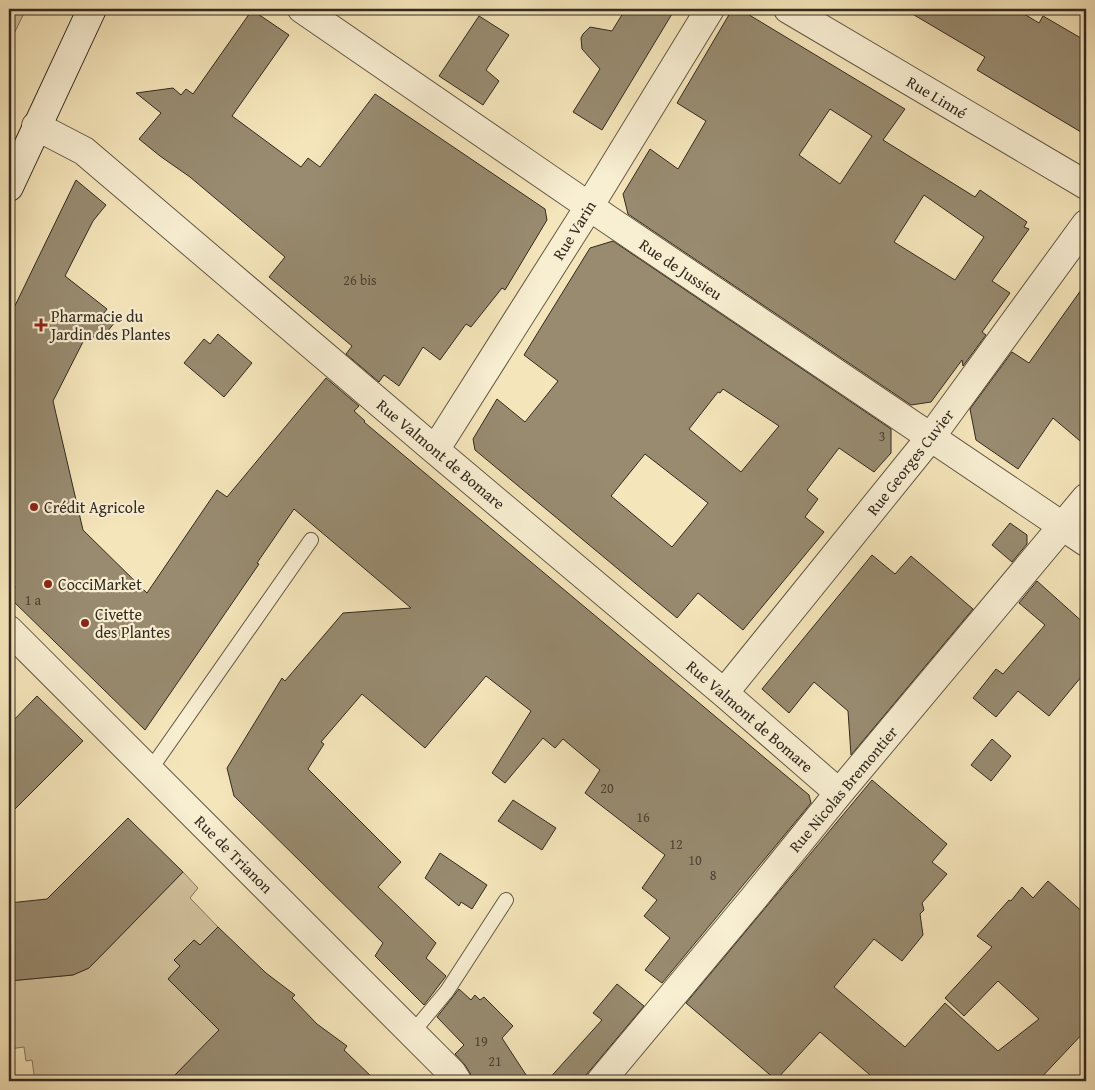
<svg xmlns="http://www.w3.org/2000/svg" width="1095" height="1090" font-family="'Gentium Book Plus',serif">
<rect width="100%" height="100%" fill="#f5e5ba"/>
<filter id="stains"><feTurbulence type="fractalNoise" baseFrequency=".004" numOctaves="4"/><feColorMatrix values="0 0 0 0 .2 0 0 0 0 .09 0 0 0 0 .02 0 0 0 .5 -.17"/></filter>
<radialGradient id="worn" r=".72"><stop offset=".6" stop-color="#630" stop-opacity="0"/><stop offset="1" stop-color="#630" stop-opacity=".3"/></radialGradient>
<path fill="#d4c5a0" stroke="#847860" d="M 9,9 L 26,9 L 9,44 Z
M 183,872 L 198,888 L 190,898 L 218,927 L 200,945 L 194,940 L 174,960 L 180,966 L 168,979 L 256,1065 L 241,1081 L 222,1081 L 218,1074 L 191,1059 L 169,1081 L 35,1081 L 32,1060 L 26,1061 L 24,1047 L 9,1049 L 9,981 L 73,975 L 89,968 Z"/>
<path fill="#988b70" stroke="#332a20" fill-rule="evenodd" d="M 634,9 L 675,9 L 602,130 L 573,112 L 600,69 L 582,49 L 581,38 L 583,34 L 590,27 L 612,31 L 623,13 L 631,13 Z
M 904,9 L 1016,9 L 1039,23 L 1043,16 L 1086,41 L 1086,135 L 977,70 L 985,57 Z
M 252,10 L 289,35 L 232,116 L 301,167 L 308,158 L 320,167 L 375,94 L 545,209 L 547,220 L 505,290 L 502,288 L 471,327 L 466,324 L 440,360 L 423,347 L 399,386 L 384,375 L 379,382 L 346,354 L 352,346 L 269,277 L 285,257 L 190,177 L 160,156 L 139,139 L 161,113 L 136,93 L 173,88 L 181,95 L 186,89 L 193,94 Z
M 741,10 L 905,109 L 883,140 L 975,197 L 980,190 L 1027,222 L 1024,227 L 1029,229 L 992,281 L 1010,293 L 982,332 L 986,335 L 963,366 L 962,360 L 931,402 L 911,405 L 628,214 L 623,194 L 650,149 L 678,169 L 706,121 L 677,103 L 730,13 ZM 830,109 L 872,136 L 840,184 L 799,155 ZM 924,195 L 984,237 L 955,280 L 894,242 Z
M 479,16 L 509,35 L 486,70 L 499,81 L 483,105 L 439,76 Z
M 76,180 L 106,205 L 93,221 L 65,276 L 107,309 L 104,313 L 115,322 L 99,342 L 88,332 L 53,401 L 83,530 L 147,593 L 217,490 L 227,497 L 326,378 L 359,406 L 354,411 L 365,421 L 364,422 L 809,795 L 811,803 L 662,983 L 645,970 L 670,938 L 644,916 L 657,900 L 642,888 L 665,855 L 585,793 L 600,770 L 563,739 L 555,748 L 543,738 L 505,783 L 492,773 L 531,711 L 486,676 L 425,748 L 362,694 L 321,742 L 324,744 L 308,769 L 401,862 L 378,887 L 436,943 L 426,958 L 446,976 L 424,1005 L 375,956 L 383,943 L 234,796 L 227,768 L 282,678 L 285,681 L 343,613 L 411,608 L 294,509 L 257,563 L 259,564 L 145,730 L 9,597 L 9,594 L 15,588 L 9,562 L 9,318 Z
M 613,241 L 891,429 L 891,453 L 874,472 L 839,448 L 807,490 L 818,499 L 805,517 L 824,532 L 743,630 L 698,593 L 677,618 L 475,450 L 473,439 L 497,399 L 525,422 L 558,381 L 524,355 L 590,248 ZM 723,389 L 779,426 L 741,472 L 689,429 L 718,392 L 720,393 ZM 645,454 L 708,503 L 672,547 L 611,496 Z
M 1086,283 L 1086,446 L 1053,418 L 1018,469 L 976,440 L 970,409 L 1012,352 L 1029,363 Z
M 218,334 L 252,363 L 224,397 L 184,363 L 204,339 L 210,344 Z
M 1010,523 L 1027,535 L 1027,544 L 1012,562 L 992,545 Z
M 872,555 L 895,574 L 911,556 L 973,609 L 851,755 L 848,711 L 814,682 L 789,713 L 762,689 Z
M 1037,581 L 1086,625 L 1086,671 L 1049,716 L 1018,691 L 996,717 L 973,698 L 996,669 L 1003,674 L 1045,625 L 1019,603 Z
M 37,696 L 83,741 L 9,815 L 9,725 Z
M 992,739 L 1011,756 L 991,781 L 971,765 Z
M 872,780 L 947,844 L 932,862 L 947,874 L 922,903 L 924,910 L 920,914 L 923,935 L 902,961 L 874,939 L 834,987 L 905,1047 L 945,1003 L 998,1051 L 1039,1019 L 998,981 L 964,1016 L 945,998 L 992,947 L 977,936 L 1009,900 L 1011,901 L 1022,887 L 1033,898 L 1048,881 L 1086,915 L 1086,1030 L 1038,1081 L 877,1081 L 820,1032 L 776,1080 L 686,1003 Z
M 513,800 L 556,828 L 542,850 L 498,821 Z
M 128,818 L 183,872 L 89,968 L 73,975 L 9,981 L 9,903 L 47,899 Z
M 440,853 L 487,885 L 472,909 L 461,902 L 459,906 L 425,878 Z
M 218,927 L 266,973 L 295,995 L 292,998 L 317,1024 L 347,1046 L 344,1050 L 376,1081 L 169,1081 L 219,1030 L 168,979 L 180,966 L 174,960 L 194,940 L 200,945 Z
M 617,984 L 644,1006 L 581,1081 L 547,1081 L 602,1020 L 593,1013 Z
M 459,989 L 471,1000 L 475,995 L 480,1000 L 484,997 L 513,1026 L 502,1038 L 530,1081 L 472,1081 L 470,1073 L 465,1065 L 455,1054 L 464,1045 L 437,1017 Z"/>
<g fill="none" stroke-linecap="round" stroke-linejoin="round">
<defs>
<path id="service" d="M 150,770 L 311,540
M 412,1033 L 447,991 L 506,900"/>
<path id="minor" d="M 302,9 L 609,220 L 1086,542
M 788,9 L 1086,185
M 36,126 L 84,151 L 435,450 L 724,693 L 839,793
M 435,450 L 582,218 L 710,9
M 724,693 L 930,438 L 1086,224
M 601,1081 L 753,899 L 839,793 L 1086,498"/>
<path id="tertiary" d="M 9,630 L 452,1073 L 457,1081"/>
<path id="secondary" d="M 9,187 L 92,9"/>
</defs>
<use href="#service" stroke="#645946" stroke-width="16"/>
<use href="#minor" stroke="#645946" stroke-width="30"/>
<use href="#tertiary" stroke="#645946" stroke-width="30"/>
<use href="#secondary" stroke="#332a20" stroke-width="30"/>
<use href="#service" stroke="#f8eed2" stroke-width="14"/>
<use href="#minor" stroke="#f8eed2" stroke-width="28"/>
<use href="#tertiary" stroke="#f8eed2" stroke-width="28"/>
<use href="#secondary" stroke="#f8eed2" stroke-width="28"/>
</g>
<g fill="#8f2418" stroke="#f8eed2" stroke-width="2">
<path d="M38.5 317.5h5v5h5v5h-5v5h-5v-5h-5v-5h5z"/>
<circle cx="34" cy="507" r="5"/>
<circle cx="48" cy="584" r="5"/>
<circle cx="85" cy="623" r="5"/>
</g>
<g text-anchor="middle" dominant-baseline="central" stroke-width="4.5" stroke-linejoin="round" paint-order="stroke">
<g font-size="14" fill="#4c4234">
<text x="360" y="280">26 bis</text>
<text x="882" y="436">3</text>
<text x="33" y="600">1 a</text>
<text x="607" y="788">20</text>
<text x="643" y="817">16</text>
<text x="676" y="844">12</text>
<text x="695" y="860">10</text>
<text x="713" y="875">8</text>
<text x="481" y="1041">19</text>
<text x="495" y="1061">21</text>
</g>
<g font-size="16" fill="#332a20" stroke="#f8eed2">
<text transform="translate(937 97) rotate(31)">Rue Linné</text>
<text transform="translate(574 230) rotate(-58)">Rue Varin</text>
<text transform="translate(681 269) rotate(34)">Rue de Jussieu</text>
<text transform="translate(441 454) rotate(40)">Rue Valmont de Bomare</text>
<text transform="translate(910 462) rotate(-52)">Rue Georges Cuvier</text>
<text transform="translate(750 716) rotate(41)">Rue Valmont de Bomare</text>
<text transform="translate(843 789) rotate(-50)">Rue Nicolas Bremontier</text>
<text transform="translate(234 854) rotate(45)">Rue de Trianon</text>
</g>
<g font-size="16" fill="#332a20" stroke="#f8eed2" text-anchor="start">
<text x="51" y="316">Pharmacie du<tspan x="51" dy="18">Jardin des Plantes</tspan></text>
<text x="44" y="507">Crédit Agricole</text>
<text x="58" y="584">CocciMarket</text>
<text x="95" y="614">Civette<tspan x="95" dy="18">des Plantes</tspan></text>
</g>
</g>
<rect width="1095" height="1090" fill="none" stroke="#f5e5ba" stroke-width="30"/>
<rect x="10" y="10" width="1075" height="1070" fill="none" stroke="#332a20" stroke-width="2.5"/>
<rect x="15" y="15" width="1065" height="1060" fill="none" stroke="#332a20"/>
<rect width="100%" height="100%" filter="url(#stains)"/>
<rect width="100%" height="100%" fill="url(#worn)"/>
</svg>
